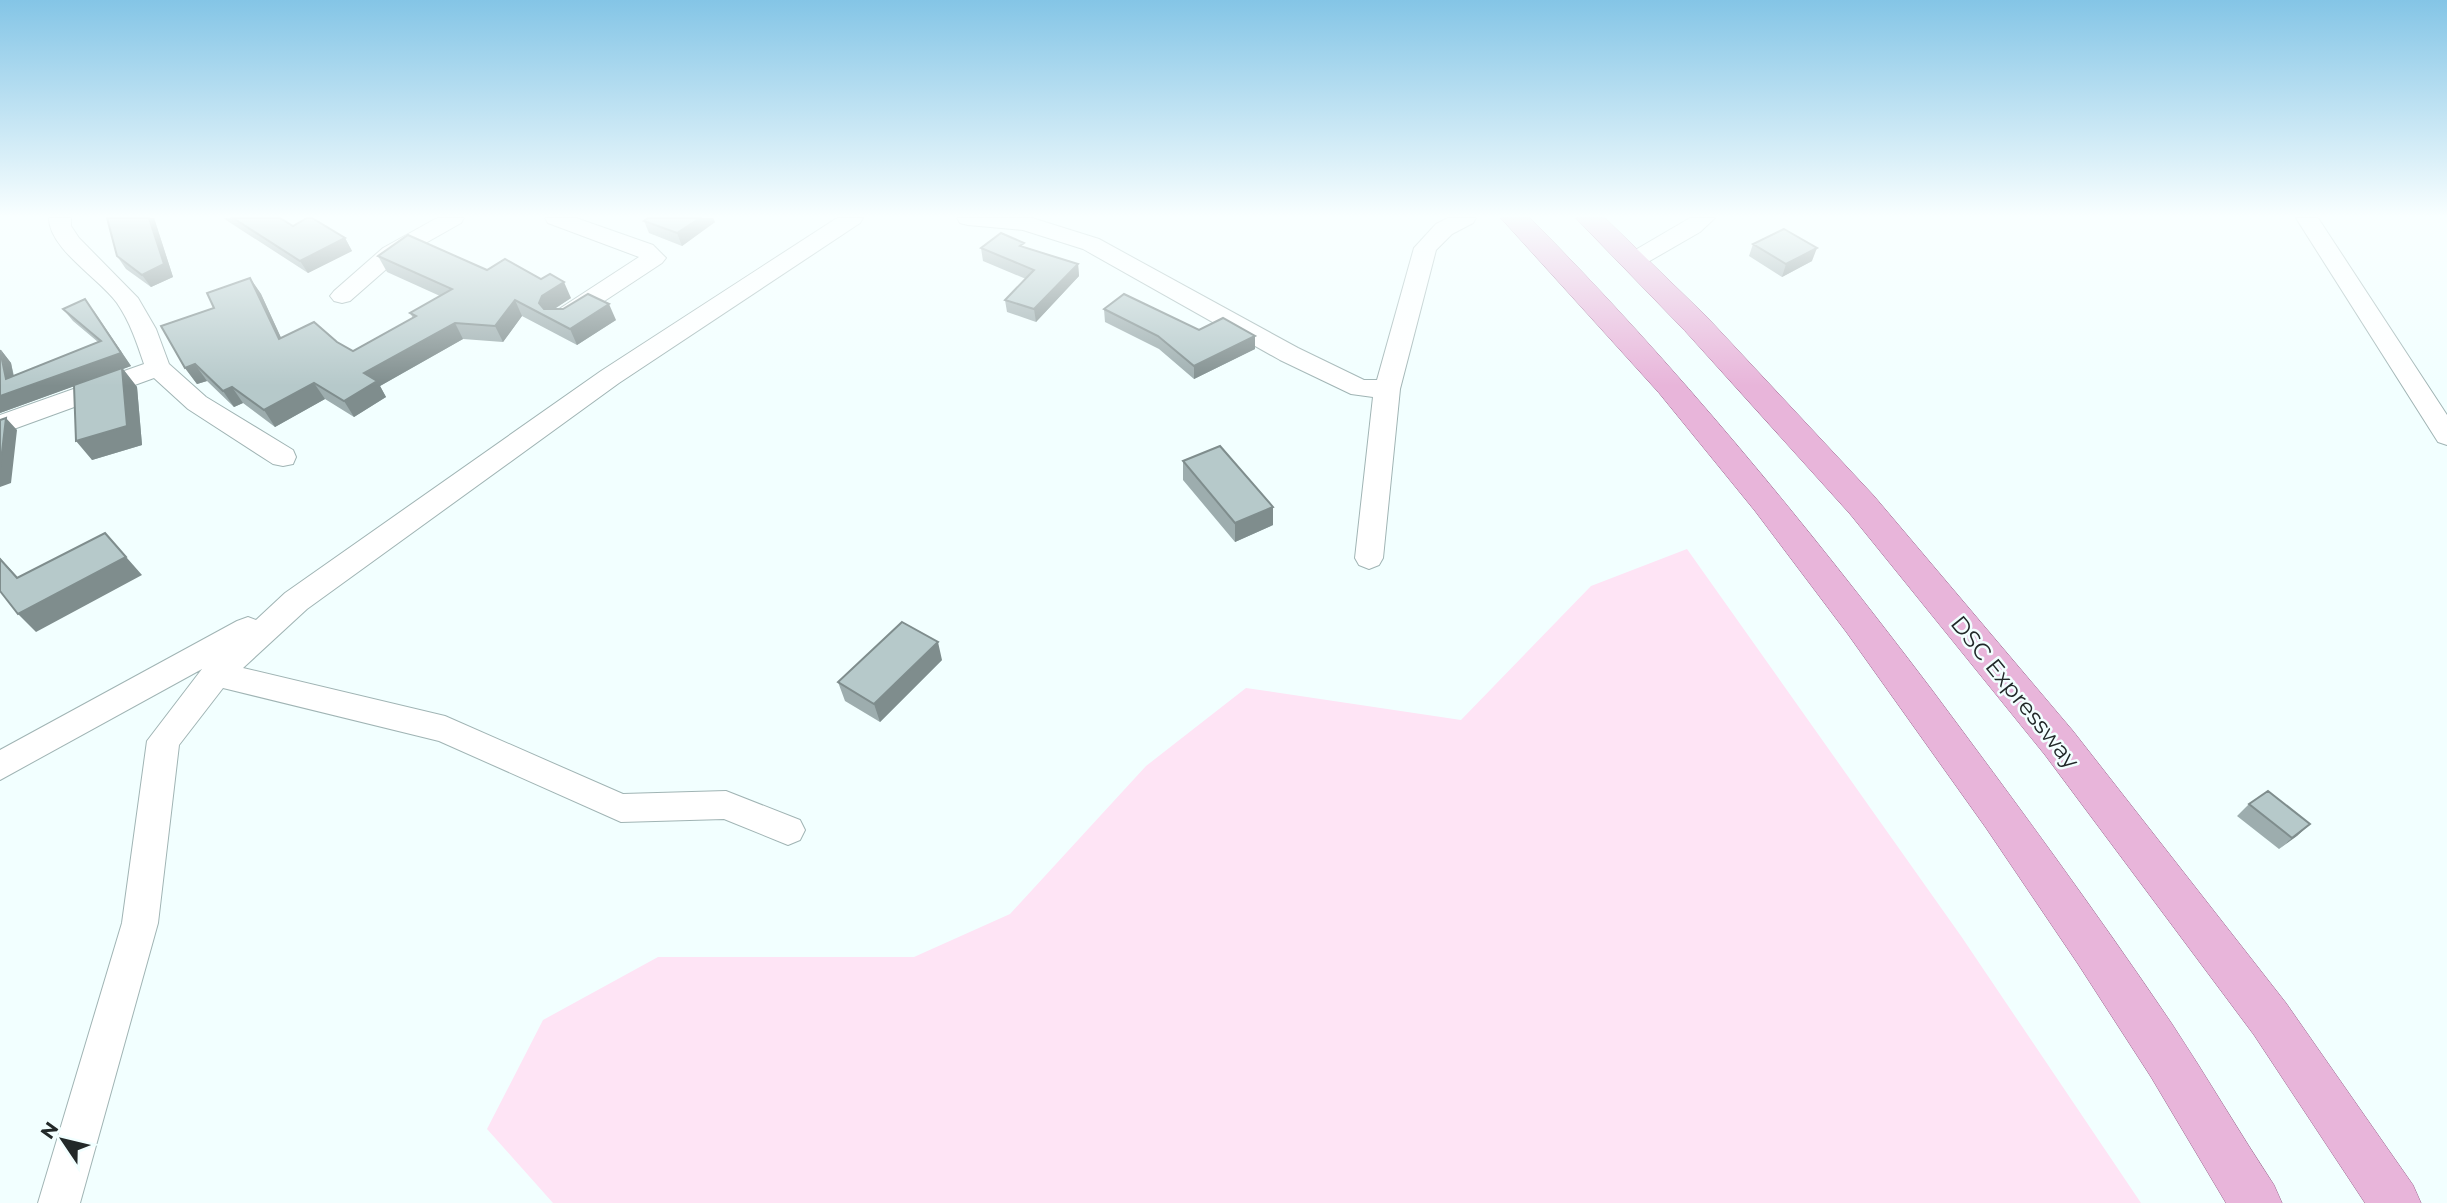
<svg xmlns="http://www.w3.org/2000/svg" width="2447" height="1203" font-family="Montserrat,sans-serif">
<rect width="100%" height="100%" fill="#f2ffff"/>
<path fill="#fee4f5" d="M 1687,549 L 1961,936 L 2141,1203 L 553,1203 L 487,1129 L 543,1020 L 658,957 L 914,957 L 1010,914 L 1146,766 L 1246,688 L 1461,720 L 1591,586 Z"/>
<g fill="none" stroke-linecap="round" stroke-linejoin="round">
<defs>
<path id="minor" d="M 49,218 L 71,218 L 71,226 L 79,238 L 138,298 L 156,329 L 169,364 L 206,397 L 293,450 L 296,457 L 293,464 L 283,466 L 273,464 L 188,409 L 154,378 L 0,434 L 0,415 L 144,364 C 137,343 130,322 117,303 C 100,279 49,249 49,218 Z
M 437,218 L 464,218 L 461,223 L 399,258 L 350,301 L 342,303 L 334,301 L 330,296 L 334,291 L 383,248 Z
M 545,218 L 576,218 L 653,245 L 666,258 L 662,263 L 571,323 L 562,325 L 553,323 L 550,318 L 553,313 L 639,257 L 548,223 Z
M 837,218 L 863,218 L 860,223 L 619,383 L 307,609 L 243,668 L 445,716 L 623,794 L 726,791 L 800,820 L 805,830 L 800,840 L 788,845 L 724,819 L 621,822 L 439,741 L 223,688 L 179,745 L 158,923 L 80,1203 L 38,1203 L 122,923 L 147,741 L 202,669 L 0,780 L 0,750 L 237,621 L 248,617 L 256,620 L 285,593 L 601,371 Z
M 957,218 L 1032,218 L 1099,239 L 1298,348 L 1364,380 L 1377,380 L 1414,248 L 1436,224 L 1448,218 L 1476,218 L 1473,223 L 1452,234 L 1436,250 L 1400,389 L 1383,558 L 1379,565 L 1369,569 L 1359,565 L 1355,558 L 1373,397 L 1351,394 L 1280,360 L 1083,249 L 1023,230 L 968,225 L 960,223 Z
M 1690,218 L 1715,218 L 1700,232 L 1641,266 L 1625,266 L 1621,261 L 1625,256 Z
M 2296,218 L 2318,218 L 2447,415 L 2447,445 L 2438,442 Z"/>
<path id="major" d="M 1501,218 L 1530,218 C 1676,365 1807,525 1932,690 C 2014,800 2095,910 2172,1024 C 2207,1077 2239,1132 2274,1185 L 2282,1203 L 2226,1203 L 2151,1077 L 2078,964 L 1986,828 L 1847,633 L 1755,511 L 1659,393 Z
M 1576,218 L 1605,218 L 1707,317 L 1874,496 L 2073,731 L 2286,1003 L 2413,1185 L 2421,1203 L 2365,1203 L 2254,1035 L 2045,755 L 1850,514 L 1685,331 Z"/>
</defs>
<use href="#minor" stroke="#a0b4b4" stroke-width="2"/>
<use href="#major" stroke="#99648c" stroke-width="1"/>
<use href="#minor" fill="#fff" fill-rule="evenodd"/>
<use href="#major" fill="#e8b5da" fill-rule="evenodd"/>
</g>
<path fill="#9dadae" d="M 107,218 L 154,218 L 173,277 L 151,287 L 126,269 L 117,256 Z
M 224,218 L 280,218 L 293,226 L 345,238 L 352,251 L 308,273 L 226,220 Z
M 648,218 L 713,218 L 715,222 L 682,246 L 649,233 L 644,221 Z
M 1753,244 L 1812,261 L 1782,277 L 1749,256 Z
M 1025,247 L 1078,264 L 1079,276 L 1036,322 L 1007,312 L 1005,300 L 1026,279 L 983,261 L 981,248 Z
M 378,256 L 487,270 L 571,298 L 553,309 L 616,320 L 577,345 L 522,316 L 503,342 L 463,339 L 380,386 L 386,397 L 354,417 L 325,399 L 275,427 L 243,403 L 234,407 L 207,381 L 197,384 L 185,368 L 214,308 L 250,278 L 261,294 L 281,338 L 337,342 L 353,351 L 413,318 L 410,313 L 440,296 L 387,272 Z
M 63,309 L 94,311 L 131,366 L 123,369 L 137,387 L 142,445 L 92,460 L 74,386 L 0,413 L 1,350 L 11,363 L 14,376 L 98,342 L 73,321 Z
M 1104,309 L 1199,330 L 1255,336 L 1255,349 L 1194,379 L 1159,349 L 1105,322 Z
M 1183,461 L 1273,525 L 1235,542 L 1183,480 Z
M 942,660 L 880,722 L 845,701 L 838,682 Z
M 2249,804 L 2310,824 L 2279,849 L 2237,816 Z"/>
<path fill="#7f8d8d" d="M 149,218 L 154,218 L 173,277 L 151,287 L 142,275 Z
M 700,218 L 713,218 L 715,222 L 682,246 L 677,233 Z
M 345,238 L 352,251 L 308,273 L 300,261 Z
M 1817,248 L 1812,261 L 1782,277 L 1786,264 Z
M 1078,264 L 1079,276 L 1036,322 L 1034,309 Z
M 250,278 L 261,294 L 289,355 L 279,339 Z
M 564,282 L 571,298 L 550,312 L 548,317 L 539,303 L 542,296 Z
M 85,299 L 131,366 L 123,369 L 137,387 L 142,445 L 92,460 L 76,441 L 122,369 L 0,413 L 0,396 L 6,379 L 1,350 L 11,363 L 16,390 L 121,353 Z
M 515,300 L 522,316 L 503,342 L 495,326 Z
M 609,304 L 616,320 L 577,345 L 570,329 Z
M 455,323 L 463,339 L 380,386 L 386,397 L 354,417 L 344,401 L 364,373 Z
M 1255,336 L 1255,349 L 1194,379 L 1194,366 Z
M 195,364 L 207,381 L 197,384 L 185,368 Z
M 314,383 L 325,399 L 275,427 L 264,410 Z
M 232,387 L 243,403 L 234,407 L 223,391 Z
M 6,418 L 17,430 L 11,483 L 0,487 L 0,469 Z
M 1273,507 L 1273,525 L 1235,542 L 1235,523 Z
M 105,533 L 142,575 L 36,632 L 18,614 Z
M 0,558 L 35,596 L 17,578 L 0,559 Z
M 938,642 L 942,660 L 880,722 L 874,704 Z
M 2310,824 L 2297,836 L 2279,849 L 2292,838 Z"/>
<path fill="#b6c9ca" stroke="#7f8d8d" stroke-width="2" d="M 107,218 L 149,218 L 164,264 L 142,275 L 117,256 Z
M 233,218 L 280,218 L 293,226 L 307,218 L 312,218 L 345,238 L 300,261 Z
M 648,218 L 700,218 L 677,233 L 644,221 Z
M 1784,229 L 1817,248 L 1786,264 L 1753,244 Z
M 1001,233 L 1024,243 L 1020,246 L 1078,264 L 1034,309 L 1005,300 L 1034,270 L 981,248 Z
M 408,235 L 487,270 L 505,259 L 541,279 L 550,274 L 564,282 L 542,296 L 539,303 L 544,309 L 563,309 L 588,294 L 609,304 L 570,329 L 515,300 L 495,326 L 455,323 L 364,373 L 377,381 L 344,401 L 314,383 L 264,410 L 232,387 L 223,391 L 195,364 L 185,368 L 161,326 L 214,308 L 207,293 L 250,278 L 279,339 L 314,322 L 337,342 L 353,351 L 416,316 L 410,313 L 452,289 L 378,256 Z
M 1124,294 L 1199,330 L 1223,318 L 1255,336 L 1194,366 L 1158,336 L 1104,309 Z
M 85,299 L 121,353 L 0,396 L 0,350 L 6,379 L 101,341 L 63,309 Z
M 122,368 L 127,426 L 76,441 L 74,385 Z
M 6,418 L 0,469 L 0,420 Z
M 1220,446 L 1273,507 L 1235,523 L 1183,461 Z
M 105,533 L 126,557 L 18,614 L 0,591 L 0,559 L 17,578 Z
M 902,622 L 938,642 L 874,704 L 838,682 Z
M 2268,791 L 2310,824 L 2292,838 L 2249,804 Z"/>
<linearGradient id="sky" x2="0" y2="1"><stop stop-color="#84c5e6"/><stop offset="0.56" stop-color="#f9ffff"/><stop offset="1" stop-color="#f9ffff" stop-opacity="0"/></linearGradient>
<rect width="2447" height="386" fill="url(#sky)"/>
<g text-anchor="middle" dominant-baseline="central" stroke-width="5" stroke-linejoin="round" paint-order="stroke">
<g font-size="23" fill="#222929" stroke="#f2ffff">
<text transform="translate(2015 692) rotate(51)">DSC Expressway</text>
</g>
</g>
<g transform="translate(63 1140) rotate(305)" stroke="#f2ffff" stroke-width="5" paint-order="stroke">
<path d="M0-5L12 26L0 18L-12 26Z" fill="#222929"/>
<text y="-10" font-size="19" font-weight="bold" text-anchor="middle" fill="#222929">N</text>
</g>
</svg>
